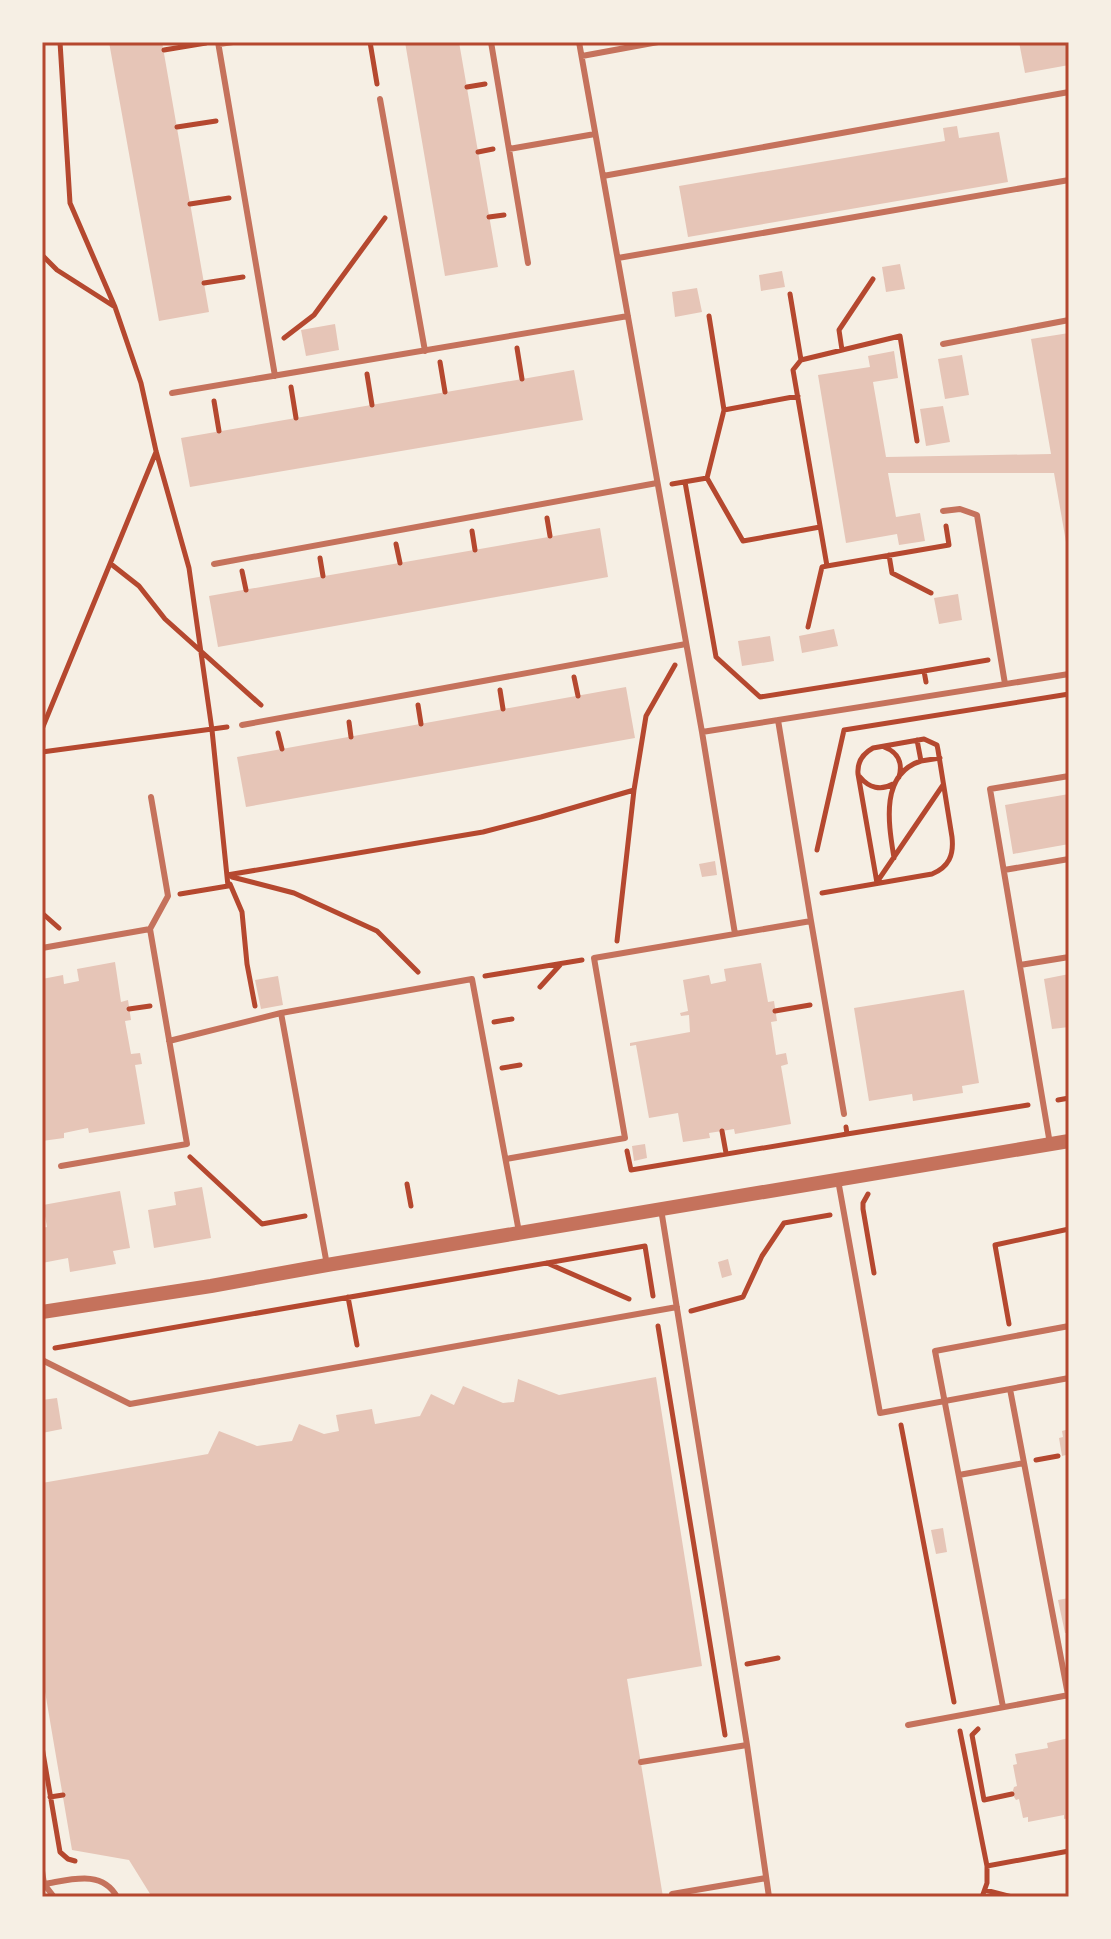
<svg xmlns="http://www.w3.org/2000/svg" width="1111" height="1939" font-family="'Nunito Sans',sans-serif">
<rect width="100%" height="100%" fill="#f6efe4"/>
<path fill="#e6c5b7" d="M 109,42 L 162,42 L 209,312 L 159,321 Z
M 405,42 L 459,42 L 498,267 L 445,276 Z
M 1019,42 L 1069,42 L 1069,65 L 1025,73 Z
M 957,126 L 959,138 L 999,132 L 1008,182 L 688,237 L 679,186 L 945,141 L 943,128 Z
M 900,264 L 905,289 L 886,292 L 882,267 Z
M 782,271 L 785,287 L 761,291 L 759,275 Z
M 697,288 L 702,312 L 675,317 L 672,292 Z
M 335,324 L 339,350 L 306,356 L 301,330 Z
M 1069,333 L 1069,541 L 1066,542 L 1054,473 L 888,473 L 896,517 L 920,513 L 925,541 L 899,545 L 897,534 L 846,543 L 818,375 L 870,367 L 868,356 L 894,351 L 898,378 L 873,382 L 886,457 L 1051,454 L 1031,339 Z
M 962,355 L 969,395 L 945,399 L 938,359 Z
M 574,370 L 583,420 L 190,487 L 181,438 Z
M 943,406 L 950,442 L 926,446 L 920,409 Z
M 600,528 L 608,577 L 218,647 L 209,596 Z
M 958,594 L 962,620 L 939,624 L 934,598 Z
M 834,629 L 838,646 L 802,653 L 799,636 Z
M 770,636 L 774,661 L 742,666 L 738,641 Z
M 626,687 L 635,738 L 246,807 L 237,757 Z
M 1069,794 L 1069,844 L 1013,854 L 1005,805 Z
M 715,861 L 717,875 L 702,877 L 699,864 Z
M 115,962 L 121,1002 L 128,1000 L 131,1020 L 125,1021 L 131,1054 L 140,1053 L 142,1064 L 135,1065 L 145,1124 L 89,1133 L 88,1128 L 64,1133 L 64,1138 L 42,1141 L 42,1032 L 44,1032 L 42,1020 L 44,1020 L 42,1014 L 42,979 L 63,975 L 64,984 L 79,981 L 77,969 Z
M 761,963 L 768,1002 L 774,1001 L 777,1021 L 771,1022 L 776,1055 L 786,1053 L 788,1064 L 781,1066 L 791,1124 L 735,1134 L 734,1129 L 722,1131 L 709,1133 L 710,1138 L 683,1142 L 678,1113 L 649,1118 L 636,1045 L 630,1046 L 630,1043 L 690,1032 L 689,1015 L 681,1016 L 680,1013 L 688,1011 L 683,980 L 709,975 L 711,984 L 726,981 L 724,969 Z
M 1069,974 L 1069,1027 L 1052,1029 L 1044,979 Z
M 278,976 L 283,1005 L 261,1009 L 255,980 Z
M 964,990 L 979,1083 L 962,1086 L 963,1093 L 913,1101 L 912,1094 L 869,1101 L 854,1008 Z
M 645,1144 L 647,1158 L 634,1161 L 632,1146 Z
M 202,1187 L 211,1238 L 154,1248 L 148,1210 L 176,1205 L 174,1192 Z
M 120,1191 L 130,1248 L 113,1251 L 116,1264 L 70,1272 L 68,1258 L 42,1263 L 42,1228 L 47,1227 L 43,1205 Z
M 728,1259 L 732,1275 L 722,1278 L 718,1262 Z
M 656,1377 L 702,1666 L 627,1679 L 663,1897 L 152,1897 L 129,1860 L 72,1850 L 42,1674 L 42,1483 L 208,1454 L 219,1431 L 257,1446 L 292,1441 L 299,1424 L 324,1434 L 339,1431 L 336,1415 L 372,1409 L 375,1424 L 420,1416 L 431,1394 L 454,1405 L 463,1386 L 503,1403 L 514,1402 L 518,1379 L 559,1395 Z
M 57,1398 L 62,1429 L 42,1433 L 42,1400 Z
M 1069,1429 L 1069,1461 L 1067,1461 L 1066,1455 L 1062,1456 L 1059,1438 L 1063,1437 L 1062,1431 Z
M 943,1528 L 947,1552 L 936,1554 L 931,1530 Z
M 1069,1598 L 1069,1633 L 1065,1633 L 1058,1600 Z
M 1069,1738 L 1069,1818 L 1064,1819 L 1064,1815 L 1028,1822 L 1028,1817 L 1023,1818 L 1019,1799 L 1016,1800 L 1012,1794 L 1014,1787 L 1017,1786 L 1013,1765 L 1017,1764 L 1015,1754 L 1048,1748 L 1047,1743 Z"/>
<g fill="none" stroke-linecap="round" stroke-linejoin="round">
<path stroke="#b5482f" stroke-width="5" d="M 60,42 L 70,203 L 115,307
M 370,42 L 377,84
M 164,50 L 206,43
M 467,87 L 485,84
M 177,127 L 216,121
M 478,152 L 493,149
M 190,204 L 229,198
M 489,217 L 504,215
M 42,255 L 57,270 L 115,307 L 141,383 L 156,451 L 189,568 L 212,730 L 228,886 L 180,894
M 204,283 L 243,277
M 790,294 L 801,360
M 709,316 L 724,410
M 284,338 L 314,315 L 385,218
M 517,348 L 522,379
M 842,350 L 839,330 L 873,279
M 440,362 L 445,392
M 367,374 L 372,405
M 291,387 L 296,418
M 798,396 L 724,410 L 707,478 L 743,541 L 820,527
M 214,401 L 219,431
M 917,441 L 900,336 L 801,360 L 793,370 L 827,566 L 949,545 L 946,526
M 685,482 L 716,657 L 760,697 L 924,671 L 926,682
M 672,484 L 707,478
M 547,518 L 550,536
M 472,531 L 475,550
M 396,544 L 400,563
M 889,555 L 892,573 L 931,593
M 320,558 L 323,576
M 111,564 L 139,586 L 165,619 L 261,705
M 242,571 L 246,590
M 808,627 L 822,567 L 827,566
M 924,671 L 988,660
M 574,677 L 578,696
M 500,690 L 503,709
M 418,705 L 421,724
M 349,722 L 351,737
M 42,729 L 156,452
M 278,733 L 282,749
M 917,740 L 921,761
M 884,747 C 898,752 903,763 899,777
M 42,752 L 227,727
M 860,777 C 869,788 881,791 893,784
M 817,850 L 844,730 L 1069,694
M 894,858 C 889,826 879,774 921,761 C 927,760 934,759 940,758
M 227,875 L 483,832 L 541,817 L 634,790
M 232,877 L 294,893 L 377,931 L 418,972
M 877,882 L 943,785
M 230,884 L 242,912 L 247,964 L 255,1006
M 822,893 L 932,874 C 949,867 954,855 952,837 L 938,750 L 937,745 L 924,739 L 873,748 C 862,754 857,762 858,774 L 877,883
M 42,913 L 59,928
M 617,941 L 634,790 L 646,716 L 675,665
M 485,976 L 582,960
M 540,987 L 560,965
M 129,1009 L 150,1006
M 775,1011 L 810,1005
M 494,1022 L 512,1019
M 502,1068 L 520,1065
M 1058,1100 L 1069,1098
M 722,1131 L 726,1153
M 847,1134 L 1028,1105
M 627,1151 L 631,1170 L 847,1134 L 846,1127
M 190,1157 L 262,1224 L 305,1216
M 407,1184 L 411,1206
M 868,1194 L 863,1203 L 863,1209 L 874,1273
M 547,1263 L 629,1299
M 348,1297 L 357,1345
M 691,1311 L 743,1297 L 762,1256 L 784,1223 L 830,1215
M 1009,1324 L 995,1245 L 1069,1229
M 658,1326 L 725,1735
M 55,1348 L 645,1246 L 653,1296
M 901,1425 L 954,1702
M 1036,1460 L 1058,1456
M 747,1664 L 778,1658
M 978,1729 L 972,1735 L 984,1800 L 1012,1794
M 960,1731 L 987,1866 L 987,1883 L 982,1897
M 42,1747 L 60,1852 L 68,1859 L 75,1861
M 50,1797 L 63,1795
M 987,1866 L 1069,1851
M 985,1890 L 1012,1897"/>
<path stroke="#c5725c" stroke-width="6" d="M 218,42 L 275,376
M 491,42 L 528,263
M 579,42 L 702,732 L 735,934
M 219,44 L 233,42
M 582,56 L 658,42
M 380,99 L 425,351
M 509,149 L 595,134
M 603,176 L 1069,92
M 618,258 L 1069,180
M 943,344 L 1069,320
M 172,393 L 628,316
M 943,511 L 960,509 L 977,515 L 1005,684
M 214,564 L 657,483
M 242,725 L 686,644
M 702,732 L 1069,674
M 1004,870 L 1069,859
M 811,921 L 844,1114
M 42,948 L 150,929
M 1020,965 L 1069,957
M 281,1013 L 327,1265
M 169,1041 L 281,1013 L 472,979 L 519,1232
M 1050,1144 L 990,789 L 1069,776
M 506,1159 L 625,1138 L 594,958 L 811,921 L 778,720
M 61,1166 L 187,1144 L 150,929 L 168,896 L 151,797
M 838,1180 L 880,1413 L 1069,1378
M 661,1209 L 747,1745 L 769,1897
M 42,1360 L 130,1404 L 677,1307
M 1010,1389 L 1068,1695
M 959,1475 L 1024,1463
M 1003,1707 L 935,1351 L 1069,1326
M 908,1725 L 1069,1695
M 641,1762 L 747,1745
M 42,1871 L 44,1884 L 54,1897
M 44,1884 C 70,1880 102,1869 117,1897
M 672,1894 L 766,1878"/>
<path stroke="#c5725c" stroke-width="14" d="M 42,1312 L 211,1286 L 327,1265 L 1069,1141"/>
</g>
<rect width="1111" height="1939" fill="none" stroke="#f6efe4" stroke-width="88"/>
<rect x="44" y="44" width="1023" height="1851" fill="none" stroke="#b5482f" stroke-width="3"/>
</svg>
